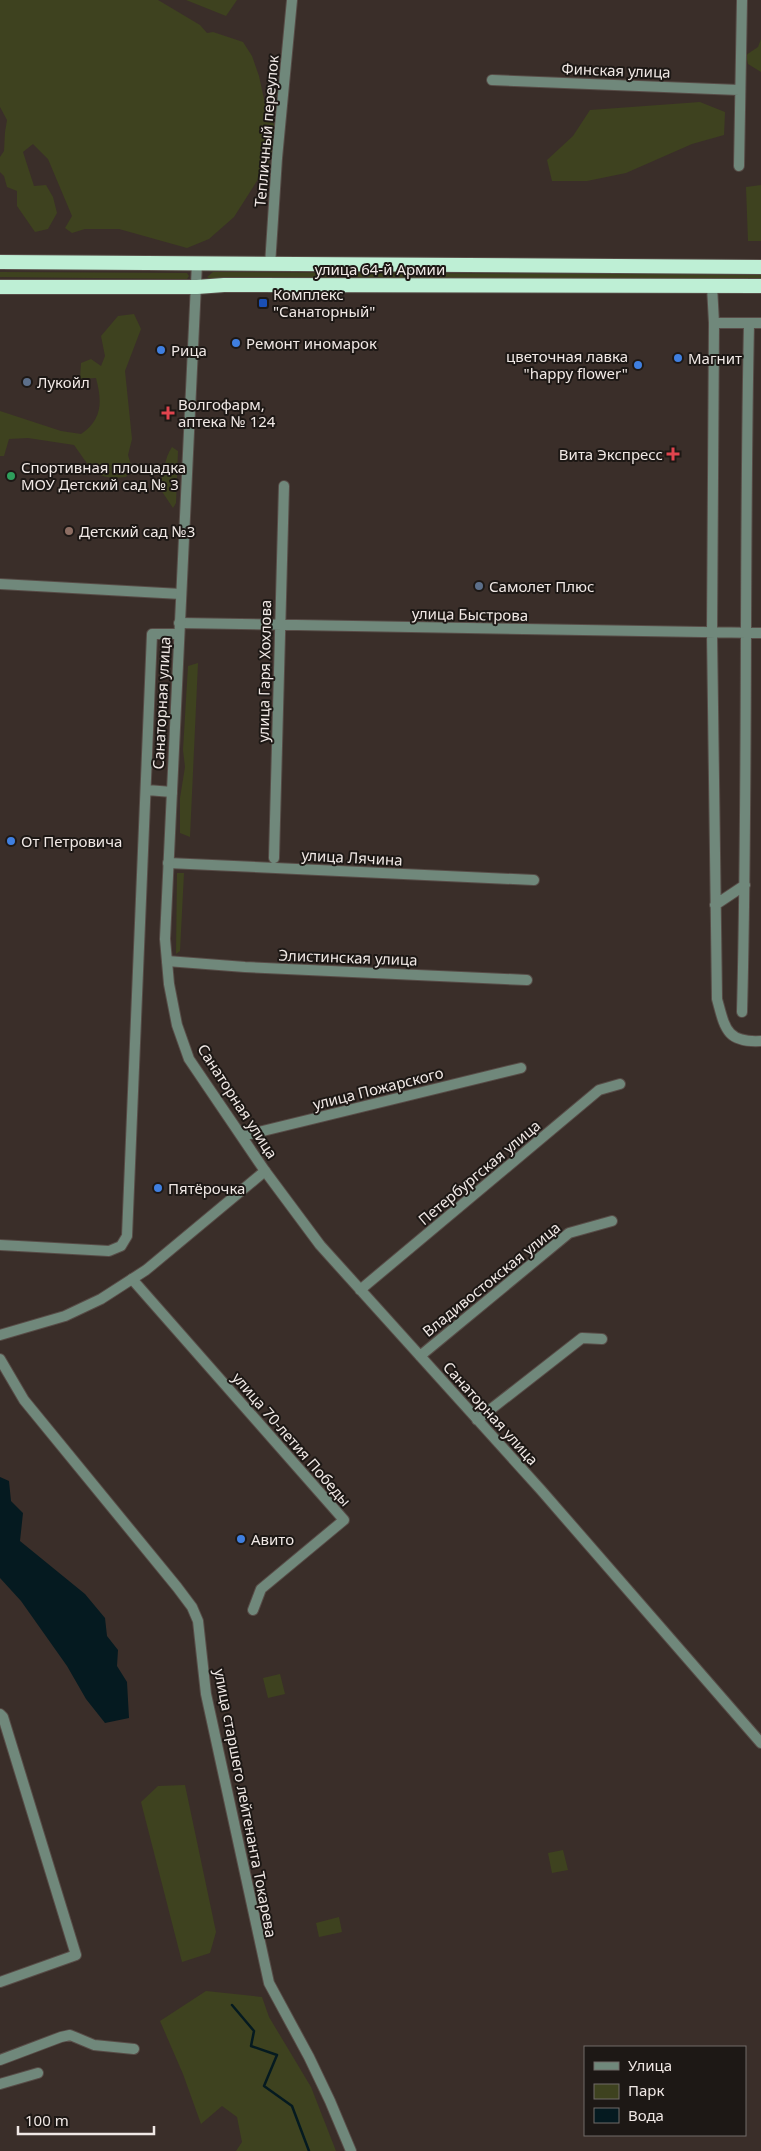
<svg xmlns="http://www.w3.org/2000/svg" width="761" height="2151" font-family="'Noto Sans',sans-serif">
<rect width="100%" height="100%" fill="#3a2e29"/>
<path fill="#3e421f" d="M 0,0 L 158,0 L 200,25 L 207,33 L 213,32 L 243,42 L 252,56 L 259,76 L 267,113 L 275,126 L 275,143 L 269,162 L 234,217 L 209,239 L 187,248 L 119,229 L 85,229 L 72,233 L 65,228 L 72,216 L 48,159 L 33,144 L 23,152 L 34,186 L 46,185 L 53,197 L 57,213 L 48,229 L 35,232 L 17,206 L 17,191 L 7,187 L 4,176 L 0,172 L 0,157 L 4,151 L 5,132 L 7,120 L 0,107 Z
M 186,0 L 237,0 L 226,16 Z
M 761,39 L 761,72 L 748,64 L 746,55 L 758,47 Z
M 700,102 L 725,112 L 724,135 L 692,144 L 626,173 L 587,181 L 552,181 L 547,160 L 573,136 L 590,110 Z
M 761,185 L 761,241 L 748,241 L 746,187 Z
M 0,272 L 187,273 L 189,276 L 187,279 L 0,277 Z
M 213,272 L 761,275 L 761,281 L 210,279 L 207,277 Z
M 134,314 L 141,329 L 125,371 L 132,439 L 128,455 L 132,468 L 126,477 C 94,481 91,468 74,445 L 28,438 L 9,439 L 4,456 L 0,456 L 0,411 L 61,431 L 81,434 C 103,419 102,401 96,378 L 80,379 L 81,363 L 91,359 L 101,366 L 105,356 L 101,336 L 118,316 Z
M 172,447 L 178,451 L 176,503 L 173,508 L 159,487 C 164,473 164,459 172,447 Z
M 198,663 L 190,837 L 180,833 L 180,798 L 185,767 L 183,750 L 188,666 Z
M 177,873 L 184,873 L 180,951 L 176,954 Z
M 280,1674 L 285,1694 L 268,1698 L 263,1678 Z
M 185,1785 L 216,1932 L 210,1953 L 182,1962 L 141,1802 L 158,1786 Z
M 563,1850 L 568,1870 L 552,1873 L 548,1853 Z
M 339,1917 L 342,1932 L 319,1937 L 316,1923 Z
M 206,1991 L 262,1997 L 269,2017 L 311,2087 L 336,2151 L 236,2151 L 242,2142 L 237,2117 L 222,2106 L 201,2124 L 183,2074 L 160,2021 Z"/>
<path fill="#051a20" d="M 0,1477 L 9,1481 L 11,1501 L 23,1513 L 20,1541 L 85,1594 L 105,1618 L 107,1636 L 118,1650 L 117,1666 L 127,1682 L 129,1718 L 105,1723 L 86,1699 L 67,1666 L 21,1601 L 0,1578 Z"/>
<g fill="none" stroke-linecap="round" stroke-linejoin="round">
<path stroke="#051a20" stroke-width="2.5" d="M 232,2005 L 254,2031 L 251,2046 L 277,2055 L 264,2086 L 292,2106 L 309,2151"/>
<defs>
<path id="minor" d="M 492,80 L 739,90
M 739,166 L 742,0
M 270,265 L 277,158 L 292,0
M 712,286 L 714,323 L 712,633 L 717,999 C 725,1028 726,1043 761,1041
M 714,323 L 761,323
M 0,584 L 181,594
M 179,623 L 761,633
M 147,790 L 172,792
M 274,858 L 284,486
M 168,863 L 534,880
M 715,905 L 745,885
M 167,961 L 245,967 L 527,980
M 742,1012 C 748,783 744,553 749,324
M 242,1136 L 521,1068
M 265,1171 L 320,1245 L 541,1490 L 761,1743
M 0,1245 L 109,1251 L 121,1246 L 127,1236 L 152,634 L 179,634
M 132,1279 L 344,1520 L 261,1589 L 253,1610
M 360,1290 L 599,1090 L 620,1084
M 420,1356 L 569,1233 L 612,1221
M 0,1359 L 24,1400 L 177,1587 L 192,1607 L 198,1621 L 206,1694 L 269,1983 L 309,2057 L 330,2101 L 351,2151
M 477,1420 L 582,1338 L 602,1339
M 0,1714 L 3,1717 L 76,1955 L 0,1982
M 0,2060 L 61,2037 L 70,2035 L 94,2045 L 134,2049
M 0,2084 L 38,2073"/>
<path id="tertiary" d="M 0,1335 L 65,1316 L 101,1299 L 146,1270 L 265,1171 L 189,1059 L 177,1025 L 169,984 L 165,939 L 197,263"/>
<path id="trunk" d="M 0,262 L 761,267
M 0,287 L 197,287 L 224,285 L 761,286"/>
</defs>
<use href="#minor" stroke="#574c47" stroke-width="12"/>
<use href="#tertiary" stroke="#574c47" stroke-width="12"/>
<use href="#trunk" stroke="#574c47" stroke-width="16"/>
<use href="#minor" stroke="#70887b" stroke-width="10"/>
<use href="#tertiary" stroke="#70887b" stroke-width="10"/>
<use href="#trunk" stroke="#beefd5" stroke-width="14"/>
</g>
<rect fill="#1a4fb4" stroke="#1d1815" stroke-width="2" x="258" y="298" width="10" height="10" rx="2.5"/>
<g fill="#3f7fe0" stroke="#1d1815" stroke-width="2">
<circle cx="236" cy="343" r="5"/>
<circle cx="161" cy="350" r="5"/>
<circle cx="678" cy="358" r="5"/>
<circle cx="638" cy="365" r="5"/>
<circle cx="11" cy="841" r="5"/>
<circle cx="158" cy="1188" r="5"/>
<circle cx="241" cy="1539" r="5"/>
</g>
<g fill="#5c6f8a" stroke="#1d1815" stroke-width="2">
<circle cx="27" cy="382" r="5"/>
<circle cx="479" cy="586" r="5"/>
</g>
<g fill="#e0444e" stroke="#1d1815" stroke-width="2">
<path d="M165.5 405.5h5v5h5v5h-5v5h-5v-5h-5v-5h5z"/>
<path d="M670.5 446.5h5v5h5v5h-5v5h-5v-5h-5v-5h5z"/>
</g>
<circle fill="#2e9e5b" stroke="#1d1815" stroke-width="2" cx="11" cy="476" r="5"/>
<circle fill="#8d6e63" stroke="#1d1815" stroke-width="2" cx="69" cy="531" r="5"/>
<g text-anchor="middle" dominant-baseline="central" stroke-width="4" stroke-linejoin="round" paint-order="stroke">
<g font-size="15" fill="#f0e8e5" stroke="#1d1815">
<text transform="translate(616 70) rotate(2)">Финская улица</text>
<text transform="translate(266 131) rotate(-85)">Тепличный переулок</text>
<text x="380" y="269">улица 64-й Армии</text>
<text transform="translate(470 614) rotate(1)">улица Быстрова</text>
<text transform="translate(264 671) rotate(-89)">улица Гаря Хохлова</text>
<text transform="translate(161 703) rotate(-87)">Санаторная улица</text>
<text transform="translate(352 857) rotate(3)">улица Лячина</text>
<text transform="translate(348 957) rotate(2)">Элистинская улица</text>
<text transform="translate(378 1088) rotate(-14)">улица Пожарского</text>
<text transform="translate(238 1101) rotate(57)">Санаторная улица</text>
<text transform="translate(479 1172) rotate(-40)">Петербургская улица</text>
<text transform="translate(491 1279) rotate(-39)">Владивостокская улица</text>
<text transform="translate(491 1413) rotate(48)">Санаторная улица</text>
<text transform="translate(292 1439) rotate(49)">улица 70-летия Победы</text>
<text transform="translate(246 1803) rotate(79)">улица старшего лейтенанта Токарева</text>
</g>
<g font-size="15" fill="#f0e8e5" stroke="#1d1815" text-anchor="start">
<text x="273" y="294">Комплекс<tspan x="273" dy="17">"Санаторный"</tspan></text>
<text x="246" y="343">Ремонт иномарок</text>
<text x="171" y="350">Рица</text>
<text x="628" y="356" text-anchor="end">цветочная лавка<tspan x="628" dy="17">"happy flower"</tspan></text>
<text x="688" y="358">Магнит</text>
<text x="37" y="382">Лукойл</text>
<text x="178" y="404">Волгофарм,<tspan x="178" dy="17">аптека № 124</tspan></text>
<text x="663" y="454" text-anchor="end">Вита Экспресс</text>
<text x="21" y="467">Спортивная площадка<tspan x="21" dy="17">МОУ Детский сад № 3</tspan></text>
<text x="79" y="531">Детский сад №3</text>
<text x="489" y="586">Самолет Плюс</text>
<text x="21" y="841">От Петровича</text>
<text x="168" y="1188">Пятёрочка</text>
<text x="251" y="1539">Авито</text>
</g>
</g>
<rect x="584" y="2046" width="162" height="90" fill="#1d1815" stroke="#716b68"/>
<rect x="594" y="2062" width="25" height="8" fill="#70887b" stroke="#716b68"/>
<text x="628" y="2071" font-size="15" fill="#f0e8e5">Улица</text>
<rect x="594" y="2084" width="25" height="15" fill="#3e421f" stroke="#716b68"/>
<text x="628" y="2096" font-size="15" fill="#f0e8e5">Парк</text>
<rect x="594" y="2108" width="25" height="15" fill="#051a20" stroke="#716b68"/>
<text x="628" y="2121" font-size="15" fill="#f0e8e5">Вода</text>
<path d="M18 2126v8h136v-8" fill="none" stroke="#f0e8e5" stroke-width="2.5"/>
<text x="25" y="2126" font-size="15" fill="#f0e8e5" stroke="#1d1815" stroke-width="4" paint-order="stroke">100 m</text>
</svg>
